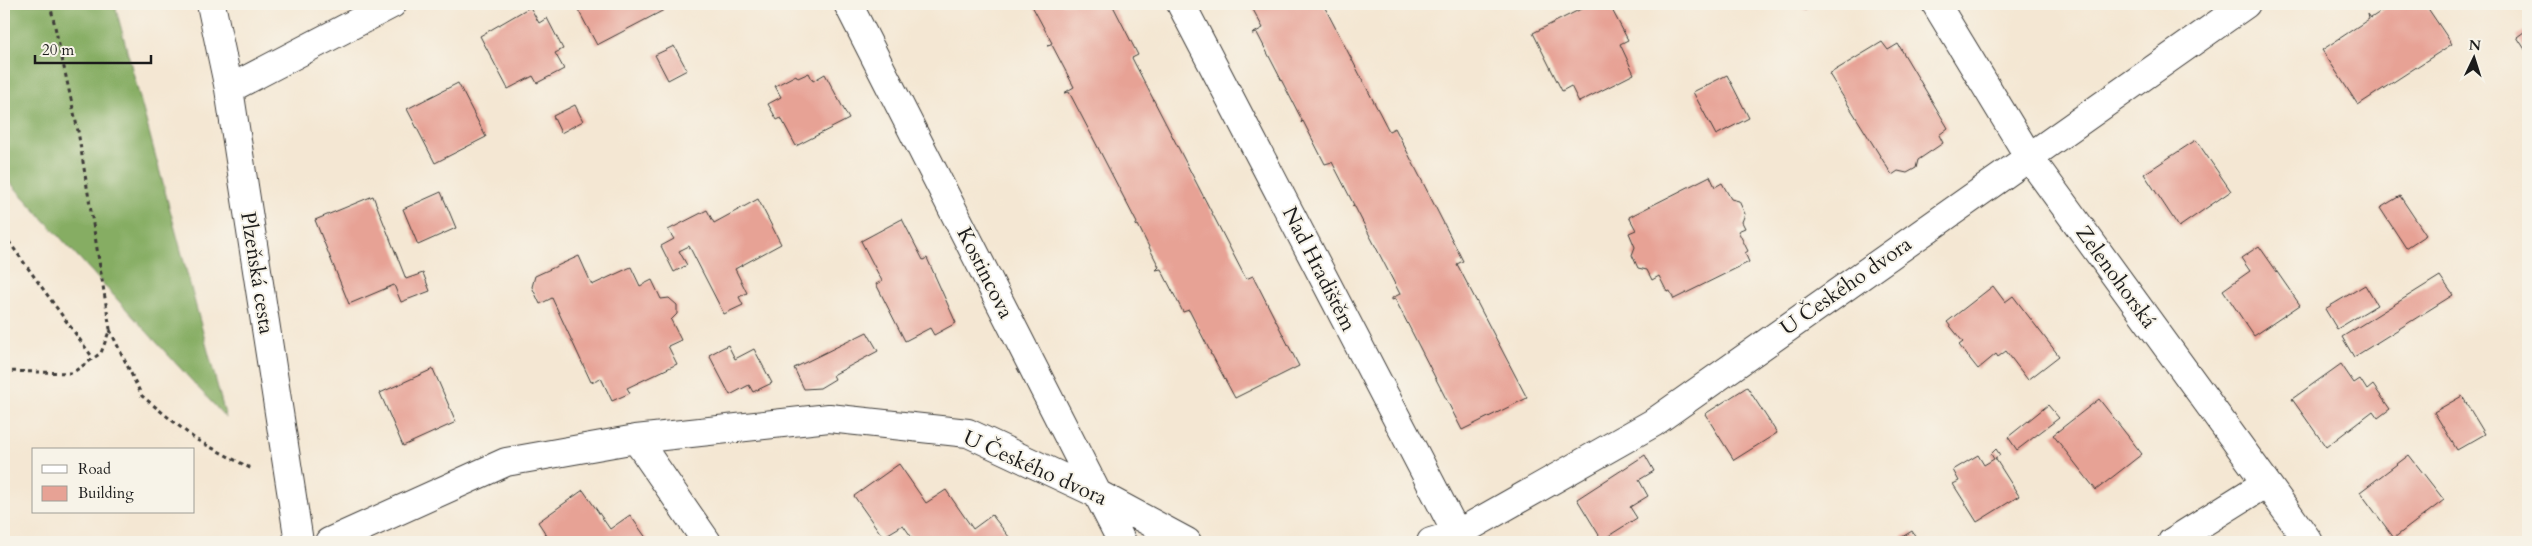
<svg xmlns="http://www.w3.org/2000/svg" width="2532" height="546" font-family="Cardo,serif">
<rect width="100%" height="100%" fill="#f7f3e8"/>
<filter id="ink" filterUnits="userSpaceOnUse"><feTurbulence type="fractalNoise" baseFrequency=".02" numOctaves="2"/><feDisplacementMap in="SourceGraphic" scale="10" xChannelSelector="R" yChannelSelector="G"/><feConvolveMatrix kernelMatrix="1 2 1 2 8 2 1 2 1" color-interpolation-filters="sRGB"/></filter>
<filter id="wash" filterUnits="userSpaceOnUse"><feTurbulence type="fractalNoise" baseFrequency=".0096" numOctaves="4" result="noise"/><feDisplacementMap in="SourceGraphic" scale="20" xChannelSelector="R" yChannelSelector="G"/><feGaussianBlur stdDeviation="1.12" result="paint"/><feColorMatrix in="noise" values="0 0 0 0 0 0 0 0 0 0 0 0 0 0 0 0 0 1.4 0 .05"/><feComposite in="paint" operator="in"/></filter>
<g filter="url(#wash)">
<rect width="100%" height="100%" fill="#f4e7d3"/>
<path fill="#86ad63" stroke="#516440" d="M 4,4 L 118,4 L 116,9 L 226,418 L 4,176 Z"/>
<g id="blocks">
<path fill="#e7a295" d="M 575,4 L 661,4 L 664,10 L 597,45 Z
M 1031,4 L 1112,4 L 1138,55 L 1132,58 L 1246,279 L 1253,276 L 1299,366 L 1235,398 L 1212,355 L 1210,354 L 1211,353 L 1189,310 L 1183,312 L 1161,269 L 1156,270 L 1159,267 L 1138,225 L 1135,226 L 1137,223 L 1092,136 L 1069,92 L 1064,93 L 1074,87 L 1052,45 L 1047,46 L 1052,43 Z
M 1250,4 L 1323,4 L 1389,131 L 1395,128 L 1463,261 L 1457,264 L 1527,398 L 1462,430 L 1395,299 L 1392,300 L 1392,298 L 1400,294 L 1355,207 L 1352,206 L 1354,205 L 1332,162 L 1325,164 L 1303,121 L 1301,123 L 1302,120 L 1257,33 L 1252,34 L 1263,28 Z
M 1591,4 L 1609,4 L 1628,40 L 1620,44 L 1634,74 L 1579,102 L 1571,86 L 1562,91 L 1533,33 Z
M 1802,4 L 1816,4 L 1805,10 Z
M 2392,4 L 2425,4 L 2452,44 L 2358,105 L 2322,50 L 2369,19 L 2368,14 L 2371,18 Z
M 530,7 L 539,23 L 547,18 L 563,49 L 555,53 L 564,69 L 537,83 L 533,76 L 508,89 L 480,36 Z
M 2528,29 L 2528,54 L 2517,37 Z
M 1882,42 L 1888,50 L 1898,44 L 1948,128 L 1939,135 L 1943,143 L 1918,160 L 1916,168 L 1907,173 L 1898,171 L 1892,175 L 1829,74 Z
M 674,46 L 687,70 L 668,80 L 655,55 Z
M 809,73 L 813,81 L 825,74 L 849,119 L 796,146 L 781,118 L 777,120 L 768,104 L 781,97 L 775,86 L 796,75 L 798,78 Z
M 1727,75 L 1749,118 L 1716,135 L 1693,92 Z
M 458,83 L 486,137 L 435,163 L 407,109 Z
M 575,105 L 583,121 L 561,133 L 553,116 Z
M 2196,140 L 2231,191 L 2179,227 L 2144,174 Z
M 1710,176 L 1715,187 L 1722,183 L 1731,199 L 1739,201 L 1745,214 L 1742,222 L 1745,228 L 1738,231 L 1748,251 L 1745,253 L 1749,262 L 1674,299 L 1670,291 L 1667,292 L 1659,276 L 1652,280 L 1647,270 L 1638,268 L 1632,255 L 1635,247 L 1629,233 L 1636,230 L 1629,217 Z
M 441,192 L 456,228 L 418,245 L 403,209 Z
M 373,196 L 406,279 L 423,273 L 430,291 L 401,302 L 394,285 L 349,304 L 315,220 Z
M 2400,196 L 2426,235 L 2406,248 L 2380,208 Z
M 758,199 L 781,244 L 735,269 L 747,293 L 739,297 L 743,305 L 724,314 L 689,246 L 679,251 L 687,265 L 674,272 L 661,246 L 674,239 L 668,230 L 707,210 L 714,223 Z
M 902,219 L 923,260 L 927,258 L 956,323 L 934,335 L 930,328 L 905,341 L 876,284 L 882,281 L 861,241 Z
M 2259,246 L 2300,305 L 2254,336 L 2223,290 L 2250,271 L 2241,258 Z
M 579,256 L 592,285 L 631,267 L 640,286 L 652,280 L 661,299 L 669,298 L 677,305 L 677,314 L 671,320 L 681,340 L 668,346 L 677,364 L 627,388 L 630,393 L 612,401 L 601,378 L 591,382 L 552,298 L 540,304 L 532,287 L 535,276 Z
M 2440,276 L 2453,295 L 2354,357 L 2342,337 Z
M 2365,285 L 2377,305 L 2337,329 L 2325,309 Z
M 1993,286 L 2005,302 L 2013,296 L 2059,356 L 2028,380 L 2006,351 L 1998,357 L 1996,354 L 1978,369 L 1959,345 L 1963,342 L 1947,322 Z
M 867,332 L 878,351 L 833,375 L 835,379 L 820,388 L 804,389 L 794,368 Z
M 728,345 L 735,359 L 754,349 L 772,383 L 753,392 L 749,385 L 730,395 L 709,355 Z
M 2341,364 L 2354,383 L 2360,379 L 2367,390 L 2373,385 L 2390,409 L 2378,418 L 2373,411 L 2326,447 L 2292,399 Z
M 433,369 L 456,422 L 403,446 L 380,393 Z
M 1747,387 L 1777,433 L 1734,460 L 1705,414 Z
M 2462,396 L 2485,434 L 2457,450 L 2434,412 Z
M 2099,399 L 2142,454 L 2096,490 L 2053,435 Z
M 2048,405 L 2059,418 L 2017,450 L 2008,437 Z
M 1996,449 L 2000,455 L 1995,458 L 2019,496 L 1977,522 L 1953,484 L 1959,481 L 1953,470 L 1978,455 L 1984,465 L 1994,459 L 1991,454 Z
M 1645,455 L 1654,471 L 1639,480 L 1648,496 L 1630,507 L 1637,518 L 1602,540 L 1577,499 Z
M 2409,455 L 2444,500 L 2394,538 L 2360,492 Z
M 899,464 L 926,503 L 946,490 L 973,529 L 992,515 L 1013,542 L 915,542 L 903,525 L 883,537 L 854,496 Z
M 583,490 L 610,529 L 630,515 L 649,542 L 551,542 L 538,522 Z
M 1912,531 L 1919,542 L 1894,542 Z"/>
</g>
</g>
<g filter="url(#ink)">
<use href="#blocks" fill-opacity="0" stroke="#3c3a37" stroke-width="1"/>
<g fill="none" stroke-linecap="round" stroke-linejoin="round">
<defs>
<path id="street" d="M 211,4 L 229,89 L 299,542
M 848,4 L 1122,542
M 1181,4 L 1457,534
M 1936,4 L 2029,157 L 2309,542
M 229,89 L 392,4
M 636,439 L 707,542
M 329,542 L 506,462 L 636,439 L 829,418 L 968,433 L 1098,494 L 1187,542
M 1431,542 L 1457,534 L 1653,423 L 2246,4
M 2172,542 L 2266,483"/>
</defs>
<use href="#street" stroke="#3c3a37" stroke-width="30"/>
<path stroke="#3c3a37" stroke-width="3" stroke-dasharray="4 4" stroke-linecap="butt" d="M 4,235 L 93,358
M 110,330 L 142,396 L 195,439 L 252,469
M 4,371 L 72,373 L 101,353 L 110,329 L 78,131 L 50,4"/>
<use href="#street" stroke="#fff" stroke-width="28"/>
</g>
</g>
<g text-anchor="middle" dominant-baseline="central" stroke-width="4" stroke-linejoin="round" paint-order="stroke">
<g font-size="21" fill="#1c1c1c" stroke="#f7f3e8">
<text transform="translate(1319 269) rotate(63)">Nad Hradištěm</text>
<text transform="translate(257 273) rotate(81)">Plzeňská cesta</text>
<text transform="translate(985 273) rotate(63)">Kostincova</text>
<text transform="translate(2116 277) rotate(54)">Zelenohorská</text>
<text transform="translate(1846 286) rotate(-35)">U Českého dvora</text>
<text transform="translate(1035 468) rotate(24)">U Českého dvora</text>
</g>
</g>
<rect width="2532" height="546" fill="none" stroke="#f7f3e8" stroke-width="20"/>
<rect x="32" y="448" width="162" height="65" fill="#f7f3e8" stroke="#9f9d96"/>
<rect x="42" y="465" width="25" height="8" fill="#ffffff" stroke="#9f9d96"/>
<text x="78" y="474" font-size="15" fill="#1c1c1c">Road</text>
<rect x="42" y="486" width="25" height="15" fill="#e7a295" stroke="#9f9d96"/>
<text x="78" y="498" font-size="15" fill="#1c1c1c">Building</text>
<g transform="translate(2474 58) rotate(4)" stroke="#f7f3e8" stroke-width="4" paint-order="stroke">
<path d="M0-4L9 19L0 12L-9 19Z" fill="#1c1c1c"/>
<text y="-8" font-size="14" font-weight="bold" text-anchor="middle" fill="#1c1c1c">N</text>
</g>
<path d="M35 55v8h116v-8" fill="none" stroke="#1c1c1c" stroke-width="2.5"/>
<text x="42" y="55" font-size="15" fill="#1c1c1c" stroke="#f7f3e8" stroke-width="4" paint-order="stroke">20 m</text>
</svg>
